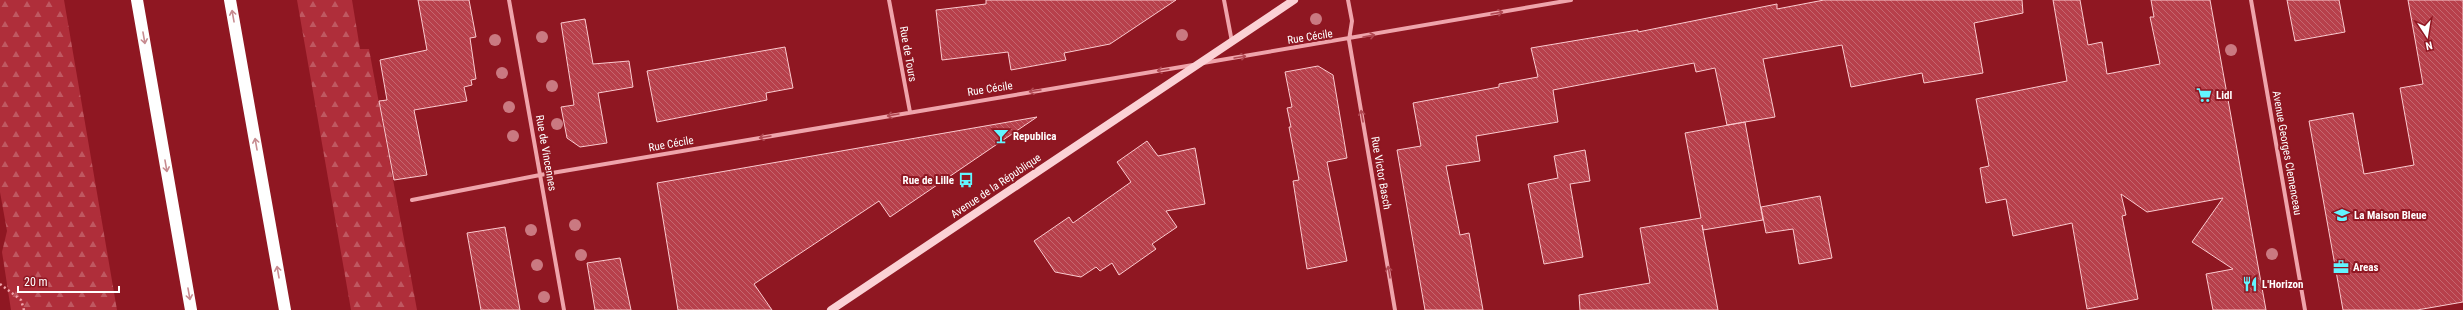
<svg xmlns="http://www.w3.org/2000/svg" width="2463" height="310" font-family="'Roboto Condensed',sans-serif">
<defs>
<pattern id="forest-firs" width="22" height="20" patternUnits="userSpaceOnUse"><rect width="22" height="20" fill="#af2e3a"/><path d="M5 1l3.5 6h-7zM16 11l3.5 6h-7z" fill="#bf5861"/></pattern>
<pattern id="building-back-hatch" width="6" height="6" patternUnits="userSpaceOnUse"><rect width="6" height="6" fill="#b7404b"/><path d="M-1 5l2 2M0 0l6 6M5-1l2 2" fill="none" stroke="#c5666f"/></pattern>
</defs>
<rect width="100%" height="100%" fill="#8f1722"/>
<path fill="url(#forest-firs)" d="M 0,0 L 64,0 L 117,310 L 11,310 L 2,252 L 7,231 L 0,192 Z
M 297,0 L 352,0 L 360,49 L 369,49 L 417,310 L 351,310 Z"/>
<path fill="url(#building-back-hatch)" stroke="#fbcacf" d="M 418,0 L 469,0 L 476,37 L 470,38 L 476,79 L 471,80 L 472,85 L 464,87 L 467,101 L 414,110 L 427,175 L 394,180 L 379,101 L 387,100 L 380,60 L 427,50 Z
M 986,0 L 1176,0 L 1110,44 L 1064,53 L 1066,60 L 1011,70 L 1008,52 L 942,60 L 936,10 L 986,4 Z
M 1824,0 L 2022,0 L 2023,13 L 1974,23 L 1983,73 L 1924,83 L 1922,73 L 1851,87 L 1842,45 L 1763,59 L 1775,117 L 1727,125 L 1715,68 L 1696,72 L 1694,63 L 1553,90 L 1558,122 L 1476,136 L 1480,161 L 1446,166 L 1460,235 L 1469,233 L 1483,310 L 1425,310 L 1397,150 L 1421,146 L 1413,103 L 1499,87 L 1499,84 L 1538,77 L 1531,48 L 1638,30 L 1638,32 L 1777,4 L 1777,9 Z
M 2053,0 L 2080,0 L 2088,45 L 2102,42 L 2107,74 L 2160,64 L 2150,17 L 2154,17 L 2151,0 L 2210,0 L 2266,310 L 2213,310 L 2206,274 L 2233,269 L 2192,242 L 2223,198 L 2147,212 L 2121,194 L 2126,215 L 2122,216 L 2138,299 L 2087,309 L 2072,223 L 2013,236 L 2006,199 L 1986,203 L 1980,168 L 1989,166 L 1976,99 L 2067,81 Z
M 2287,0 L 2339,0 L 2345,32 L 2295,41 Z
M 2408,0 L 2463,0 L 2463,302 L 2417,310 L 2343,310 L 2309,121 L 2353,113 L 2364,174 L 2414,165 L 2400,88 L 2423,84 Z
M 585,19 L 593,64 L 629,61 L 633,87 L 598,93 L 607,143 L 580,147 L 567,138 L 561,107 L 574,105 L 561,23 Z
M 785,47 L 793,88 L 766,93 L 767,100 L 657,122 L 647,71 Z
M 1318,66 L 1333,75 L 1347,158 L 1327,162 L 1347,261 L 1307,269 L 1293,181 L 1299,180 L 1289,127 L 1291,127 L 1287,108 L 1292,107 L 1285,72 Z
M 1037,117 L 890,217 L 879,201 L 754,284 L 772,310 L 678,310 L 657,183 Z
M 1745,122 L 1763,220 L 1703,230 L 1702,225 L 1718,310 L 1580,310 L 1579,295 L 1650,283 L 1640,228 L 1701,218 L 1685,133 Z
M 1147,141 L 1158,156 L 1195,148 L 1205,204 L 1166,211 L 1177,227 L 1152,244 L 1156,249 L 1119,275 L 1112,263 L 1100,271 L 1096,267 L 1081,277 L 1055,272 L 1034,241 L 1069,217 L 1073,223 L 1131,182 L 1117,162 Z
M 1585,150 L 1590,181 L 1570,184 L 1583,257 L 1544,264 L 1528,184 L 1558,178 L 1554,156 Z
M 1820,196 L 1832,258 L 1799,264 L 1793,229 L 1766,233 L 1761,207 Z
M 505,227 L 520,310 L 481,310 L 467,233 Z
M 620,258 L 631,310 L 595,310 L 587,263 Z"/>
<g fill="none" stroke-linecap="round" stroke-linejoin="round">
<path stroke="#efa4ab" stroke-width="2.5" stroke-dasharray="2 3" stroke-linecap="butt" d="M 0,284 L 21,300 L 24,310"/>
<path stroke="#efa4ab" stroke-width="4" d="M 509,0 L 564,310
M 889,0 L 910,112
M 1224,0 L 1232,42
M 1348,0 L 1352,21 L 1349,40 L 1395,310
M 2251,0 L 2305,310
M 1203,63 L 1571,0
M 412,200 L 540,175 L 1193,65"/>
<path stroke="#fbd1d5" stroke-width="8" d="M 831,310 L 1294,0"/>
<path stroke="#fff" stroke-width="12" d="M 137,0 L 191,310
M 230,0 L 285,310"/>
</g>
<g fill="#ca7981">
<circle cx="1316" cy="19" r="6"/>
<circle cx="1182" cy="35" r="6"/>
<circle cx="542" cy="37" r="6"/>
<circle cx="495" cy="40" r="6"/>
<circle cx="2231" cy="50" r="6"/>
<circle cx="502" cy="73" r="6"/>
<circle cx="552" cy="86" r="6"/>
<circle cx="509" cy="107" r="6"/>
<circle cx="557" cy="124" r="6"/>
<circle cx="513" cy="136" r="6"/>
<circle cx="575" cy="225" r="6"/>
<circle cx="531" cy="230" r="6"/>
<circle cx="2272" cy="254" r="6"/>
<circle cx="581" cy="255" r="6"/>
<circle cx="537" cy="265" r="6"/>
<circle cx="544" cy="297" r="6"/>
</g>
<defs><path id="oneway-shaft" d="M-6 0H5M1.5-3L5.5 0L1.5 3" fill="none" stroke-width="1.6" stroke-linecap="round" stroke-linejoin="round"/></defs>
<g stroke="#b14852">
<use href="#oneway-shaft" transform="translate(1497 13) rotate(-10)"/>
<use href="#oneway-shaft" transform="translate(1369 36) rotate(-10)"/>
<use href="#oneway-shaft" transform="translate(1240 57) rotate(-9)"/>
<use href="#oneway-shaft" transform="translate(1163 70) rotate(171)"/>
<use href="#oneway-shaft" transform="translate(1035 91) rotate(171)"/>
<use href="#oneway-shaft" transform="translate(893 115) rotate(170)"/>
<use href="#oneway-shaft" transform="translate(1362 116) rotate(-100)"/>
<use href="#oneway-shaft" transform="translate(765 137) rotate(170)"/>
<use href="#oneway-shaft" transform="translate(1389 272) rotate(-100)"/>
</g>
<g stroke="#c78b90">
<use href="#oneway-shaft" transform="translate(233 16) rotate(-100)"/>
<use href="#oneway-shaft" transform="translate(144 38) rotate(80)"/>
<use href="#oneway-shaft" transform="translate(256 144) rotate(-100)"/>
<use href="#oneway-shaft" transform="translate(166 166) rotate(80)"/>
<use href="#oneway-shaft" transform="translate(278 272) rotate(-100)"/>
<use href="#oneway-shaft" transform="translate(189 294) rotate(80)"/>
</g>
<defs>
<symbol id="supermarket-bare" viewBox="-9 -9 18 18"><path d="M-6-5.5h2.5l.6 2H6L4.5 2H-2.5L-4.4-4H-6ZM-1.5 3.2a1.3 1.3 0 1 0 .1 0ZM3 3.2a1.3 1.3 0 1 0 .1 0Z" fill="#62f5ff" stroke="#8f1722" stroke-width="2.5" paint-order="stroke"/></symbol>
<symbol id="bar-bare" viewBox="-9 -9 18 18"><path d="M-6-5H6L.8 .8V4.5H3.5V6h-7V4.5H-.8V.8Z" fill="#62f5ff" stroke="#8f1722" stroke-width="2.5" paint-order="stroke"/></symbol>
<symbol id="bus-bare" viewBox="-9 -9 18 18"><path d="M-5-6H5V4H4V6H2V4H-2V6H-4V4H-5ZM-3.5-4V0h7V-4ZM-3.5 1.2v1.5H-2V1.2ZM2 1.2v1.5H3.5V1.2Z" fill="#62f5ff" stroke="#8f1722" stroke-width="2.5" paint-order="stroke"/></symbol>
<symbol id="school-bare" viewBox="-9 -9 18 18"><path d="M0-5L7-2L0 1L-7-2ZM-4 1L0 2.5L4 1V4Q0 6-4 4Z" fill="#62f5ff" stroke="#8f1722" stroke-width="2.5" paint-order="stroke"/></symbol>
<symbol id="office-bare" viewBox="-9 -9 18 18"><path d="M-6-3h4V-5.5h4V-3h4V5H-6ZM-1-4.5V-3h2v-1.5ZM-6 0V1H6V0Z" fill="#62f5ff" stroke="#8f1722" stroke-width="2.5" paint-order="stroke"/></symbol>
<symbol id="restaurant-bare" viewBox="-9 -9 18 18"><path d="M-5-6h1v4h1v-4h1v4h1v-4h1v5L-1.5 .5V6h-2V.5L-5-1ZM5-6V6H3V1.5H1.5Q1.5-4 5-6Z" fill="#62f5ff" stroke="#8f1722" stroke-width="2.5" paint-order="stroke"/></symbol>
</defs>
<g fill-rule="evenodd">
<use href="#supermarket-bare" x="2193" y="84" width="22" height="22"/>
<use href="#bar-bare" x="990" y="125" width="22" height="22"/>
<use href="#bus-bare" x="955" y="169" width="22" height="22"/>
<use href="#school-bare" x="2331" y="204" width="22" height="22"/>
<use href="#office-bare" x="2330" y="256" width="22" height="22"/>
<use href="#restaurant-bare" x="2239" y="273" width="22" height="22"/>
</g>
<g text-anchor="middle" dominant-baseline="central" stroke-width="4" stroke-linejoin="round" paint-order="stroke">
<g font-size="11" fill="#fff" stroke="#8f1722">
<text transform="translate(1310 37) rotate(-9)">Rue Cécile</text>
<text transform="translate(908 54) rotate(80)">Rue de Tours</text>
<text transform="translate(990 89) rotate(-9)">Rue Cécile</text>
<text transform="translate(671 144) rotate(-10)">Rue Cécile</text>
<text transform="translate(546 153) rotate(80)">Rue de Vincennes</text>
<text transform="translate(2287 153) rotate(80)">Avenue Georges Clemenceau</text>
<text transform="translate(1381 173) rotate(80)">Rue Victor Basch</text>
<text transform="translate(996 186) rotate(-34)">Avenue de la République</text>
</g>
<g font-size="11" font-weight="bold" fill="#fff" stroke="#8f1722" text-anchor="start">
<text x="2216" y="95">Lidl</text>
<text x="1013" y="136">Republica</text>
<text x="954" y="180" text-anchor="end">Rue de Lille</text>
<text x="2354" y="215">La Maison Bleue</text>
<text x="2353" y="267">Areas</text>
<text x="2262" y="284">L'Horizon</text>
</g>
</g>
<g transform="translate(2427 36) rotate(168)" stroke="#8f1722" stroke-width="3" paint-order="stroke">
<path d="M0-3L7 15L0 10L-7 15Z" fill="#ffffff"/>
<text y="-6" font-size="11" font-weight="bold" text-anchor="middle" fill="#ffffff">N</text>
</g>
<path d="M18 286v6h101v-6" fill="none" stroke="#ffffff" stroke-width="2"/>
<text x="24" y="286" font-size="12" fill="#ffffff" stroke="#8f1722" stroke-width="3" paint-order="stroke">20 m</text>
</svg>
